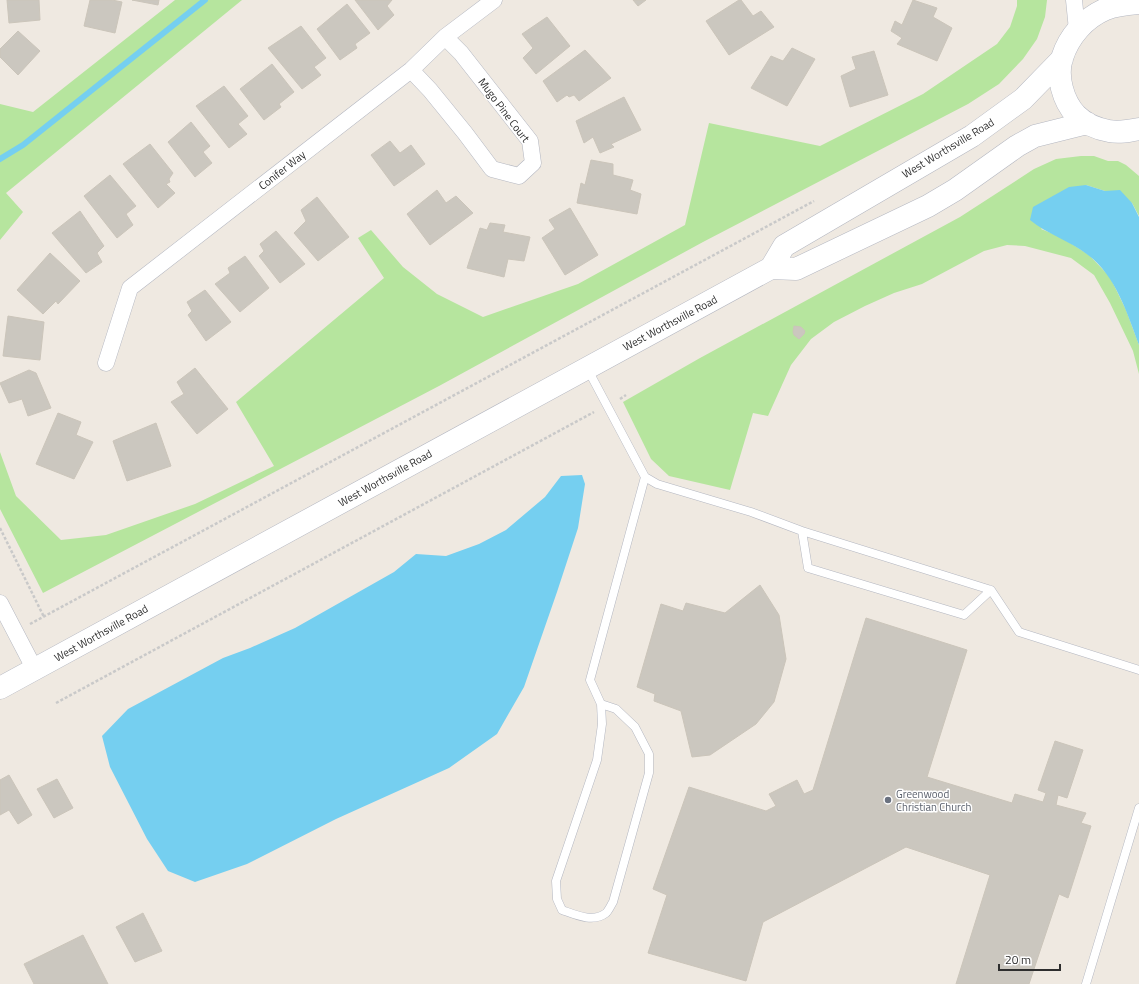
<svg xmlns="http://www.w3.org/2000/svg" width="1139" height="984" font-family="'Titillium Web',sans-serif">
<rect width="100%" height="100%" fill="#efe9e1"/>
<path fill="#b6e59e" d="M 175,0 L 242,0 L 6,193 L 23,212 L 0,240 L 0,104 L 33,112 Z
M 1017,0 L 1047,0 L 1045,17 L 1037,39 L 1023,59 L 999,84 L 968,104 L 703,242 L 439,386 L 43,593 L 0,509 L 0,452 L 16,496 L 61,540 L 106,535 L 195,504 L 274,466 L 236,402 L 384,278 L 358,238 L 371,230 L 403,267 L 437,294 L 483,317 L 578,284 L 685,225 L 709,123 L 820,146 L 923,94 L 997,44 L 1010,27 L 1017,6 Z
M 1081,156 L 1094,156 L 1108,161 L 1118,161 L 1126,165 L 1139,176 L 1139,216 L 1132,203 L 1105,191 L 1086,185 L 1041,229 L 1061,237 L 1089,255 L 1110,277 L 1126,310 L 1139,345 L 1139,374 L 1133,351 L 1110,303 L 1094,275 L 1071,258 L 1025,246 L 1007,245 L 984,251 L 922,284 L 894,293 L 865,306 L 834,322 L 811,339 L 791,365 L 768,416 L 753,413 L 730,490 L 669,476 L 651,459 L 623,402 L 700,358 L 960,217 L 1034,169 L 1056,159 Z"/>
<path fill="#75cff0" d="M 1086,185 L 1105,191 L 1120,190 L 1132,203 L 1139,217 L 1139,345 C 1127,313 1116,276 1088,255 C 1070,241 1047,234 1030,220 L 1033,207 L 1069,187 Z
M 582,475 L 585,484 L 578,528 L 557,592 L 524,687 L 497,734 L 449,768 L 336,819 L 247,864 L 195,882 L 168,871 L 147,839 L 110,767 L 102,736 L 128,709 L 223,658 L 250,648 L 295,628 L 394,572 L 416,554 L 446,556 L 479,544 L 506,530 L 545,497 L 561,476 Z"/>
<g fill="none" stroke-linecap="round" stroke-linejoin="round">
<path stroke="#75cff0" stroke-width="6" d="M 0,159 L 23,145 L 205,0"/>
</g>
<path fill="#cbc7bf" stroke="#cbc5ba" d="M 7,0 L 39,0 L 40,20 L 9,23 Z
M 90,0 L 112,0 L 122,2 L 115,33 L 84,26 Z
M 132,0 L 159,0 L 158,5 Z
M 355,0 L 392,0 L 387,6 L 394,15 L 378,30 Z
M 633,0 L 646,0 L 638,6 Z
M 739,0 L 741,0 L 753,16 L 761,11 L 774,27 L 729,55 L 706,21 Z
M 913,0 L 937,8 L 933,17 L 952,28 L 937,61 L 897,44 L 902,38 L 891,31 L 895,21 L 902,25 Z
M 347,4 L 370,33 L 355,44 L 357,48 L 340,60 L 317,29 Z
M 547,17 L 570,46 L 536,74 L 523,58 L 533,48 L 522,34 Z
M 301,26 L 326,58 L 314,67 L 321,75 L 302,89 L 268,48 Z
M 18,31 L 40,51 L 18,75 L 0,57 L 0,49 Z
M 792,48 L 815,59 L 787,106 L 751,88 L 771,56 L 783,61 Z
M 585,50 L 611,78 L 579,101 L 574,95 L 569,97 L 567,95 L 557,102 L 543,81 Z
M 874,51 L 888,95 L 850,107 L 841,76 L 856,69 L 852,57 Z
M 272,64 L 294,92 L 279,104 L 281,107 L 264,120 L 240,89 Z
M 224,86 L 248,116 L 238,124 L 247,134 L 229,148 L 196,106 Z
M 624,97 L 641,130 L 611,144 L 614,147 L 600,153 L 593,137 L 584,143 L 576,121 Z
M 191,122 L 210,146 L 203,152 L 212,163 L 195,177 L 168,142 Z
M 390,141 L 400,153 L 411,145 L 425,164 L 394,186 L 371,155 Z
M 150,144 L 173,173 L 169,179 L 170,182 L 166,184 L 175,193 L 158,208 L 123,164 Z
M 591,160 L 613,164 L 613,175 L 633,180 L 630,190 L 641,194 L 637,214 L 577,203 L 581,183 L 585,185 Z
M 110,175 L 136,206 L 126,214 L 133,225 L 117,238 L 84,196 Z
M 437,190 L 446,203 L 456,196 L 473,213 L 430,245 L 407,214 Z
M 317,197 L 349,237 L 318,261 L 294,233 L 306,221 L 301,210 Z
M 570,208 L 598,255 L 565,275 L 542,238 L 555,229 L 549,220 Z
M 80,211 L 104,246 L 97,253 L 102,262 L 86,273 L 52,233 Z
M 490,223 L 505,225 L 503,232 L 530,237 L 524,261 L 508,259 L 504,277 L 467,268 L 480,228 L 487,230 Z
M 276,231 L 305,264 L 280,283 L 259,256 L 264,251 L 260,244 Z
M 50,253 L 80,281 L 58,304 L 56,301 L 43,314 L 17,290 Z
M 245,256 L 269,288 L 240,312 L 215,284 L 230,273 L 228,268 Z
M 205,290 L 231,322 L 206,341 L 188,315 L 192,311 L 187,302 Z
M 8,316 L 44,322 L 40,360 L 3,356 Z
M 794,326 L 801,327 L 805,331 L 804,334 L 799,339 L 794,335 L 793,332 Z
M 195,368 L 228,409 L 197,434 L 171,402 L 184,394 L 177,382 Z
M 29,370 L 36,373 L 51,408 L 28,416 L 22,399 L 9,403 L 0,383 Z
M 58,413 L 81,422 L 76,435 L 93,442 L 74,479 L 36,464 Z
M 156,423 L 171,466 L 127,481 L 113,441 Z
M 760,585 L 779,615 L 786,659 L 774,702 L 756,724 L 710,755 L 692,757 L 681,711 L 654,701 L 655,694 L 637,687 L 661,604 L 683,611 L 686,603 L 725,613 Z
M 866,618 L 967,650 L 927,777 L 1012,803 L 1015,794 L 1043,802 L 1046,793 L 1038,790 L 1055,741 L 1083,750 L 1067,798 L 1058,795 L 1056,805 L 1086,813 L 1081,823 L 1091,826 L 1068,898 L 1059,894 L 1029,984 L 956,984 L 990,875 L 906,847 L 763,922 L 746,981 L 648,953 L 667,895 L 653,889 L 689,787 L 766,811 L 776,806 L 769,794 L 797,780 L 804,794 L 813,790 Z
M 9,775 L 32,815 L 18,824 L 9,810 L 0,815 L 0,780 Z
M 57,779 L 73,808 L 54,818 L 37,789 Z
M 143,913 L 162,951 L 135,962 L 116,927 Z
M 83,935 L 108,984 L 34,984 L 24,964 Z"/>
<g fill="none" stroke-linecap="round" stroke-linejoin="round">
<defs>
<path id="lane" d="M 587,368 L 645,477 L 657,484 L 751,512 L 802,531 L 808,568 L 964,615 L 991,590 L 1019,632 L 1139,670
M 802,531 L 991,590
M 601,704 L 616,709 L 635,727 L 649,754 L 649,773 L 613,902 C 611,905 609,910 606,913 C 593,923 576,915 562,910 L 557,899 L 556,881 L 597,760 L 602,724 Z
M 601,704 L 590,680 L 645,477
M 1086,984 L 1139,808"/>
<path id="street" d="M 1074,0 L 1077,30
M 411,70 L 430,90 L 465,133 L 492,169 L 519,176 L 533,163 L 530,141 L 461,53 L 445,37
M 106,363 L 130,288 L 411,70 L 445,37 L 494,0
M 0,603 L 35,670"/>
<path id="secondary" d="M 1139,3 C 1128,4 1116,5 1106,9 C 1085,18 1069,36 1062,58 C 1056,76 1063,101 1076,115 C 1084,123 1097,129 1109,131 C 1119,133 1129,131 1139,129
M 771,268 L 784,246 L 972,136 L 1023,99 L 1062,59
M 0,688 L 771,268 L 796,269 L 928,206 L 955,190 L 1017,146 L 1035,136 L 1087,123"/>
</defs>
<use href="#lane" stroke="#b4b7c1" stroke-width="9"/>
<use href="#street" stroke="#b4b7c1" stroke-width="17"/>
<use href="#secondary" stroke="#b4b7c1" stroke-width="23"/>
<path stroke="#c9c9c9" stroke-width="2.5" stroke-dasharray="3 2" stroke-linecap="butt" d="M 620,399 L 626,395
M 0,528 L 44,617
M 30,624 L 814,201
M 56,703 L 594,412"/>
<use href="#lane" stroke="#fff" stroke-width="8"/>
<use href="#street" stroke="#fff" stroke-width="16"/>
<use href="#secondary" stroke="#fff" stroke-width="22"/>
</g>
<circle fill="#6b7280" stroke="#fff" stroke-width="1.5" cx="888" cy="800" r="4"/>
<g text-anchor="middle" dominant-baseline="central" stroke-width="3" stroke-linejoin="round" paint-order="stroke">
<g font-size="11" fill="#2e2e2e" stroke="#fff">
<text transform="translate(504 110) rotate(53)">Mugo Pine Court</text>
<text transform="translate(948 148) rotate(-31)">West Worthsville Road</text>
<text transform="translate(282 170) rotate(-38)">Conifer Way</text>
<text transform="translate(670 323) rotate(-28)">West Worthsville Road</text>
<text transform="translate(385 478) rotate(-29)">West Worthsville Road</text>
<text transform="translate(101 633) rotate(-29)">West Worthsville Road</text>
</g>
<g font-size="11" fill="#5b616d" stroke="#fff" text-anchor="start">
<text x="896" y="794">Greenwood<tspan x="896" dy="13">Christian Church</tspan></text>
</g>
</g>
<path d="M999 964v6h61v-6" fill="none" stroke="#2e2e2e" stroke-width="2"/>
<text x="1005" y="964" font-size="12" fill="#2e2e2e" stroke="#ffffff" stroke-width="3" paint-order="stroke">20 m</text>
</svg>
